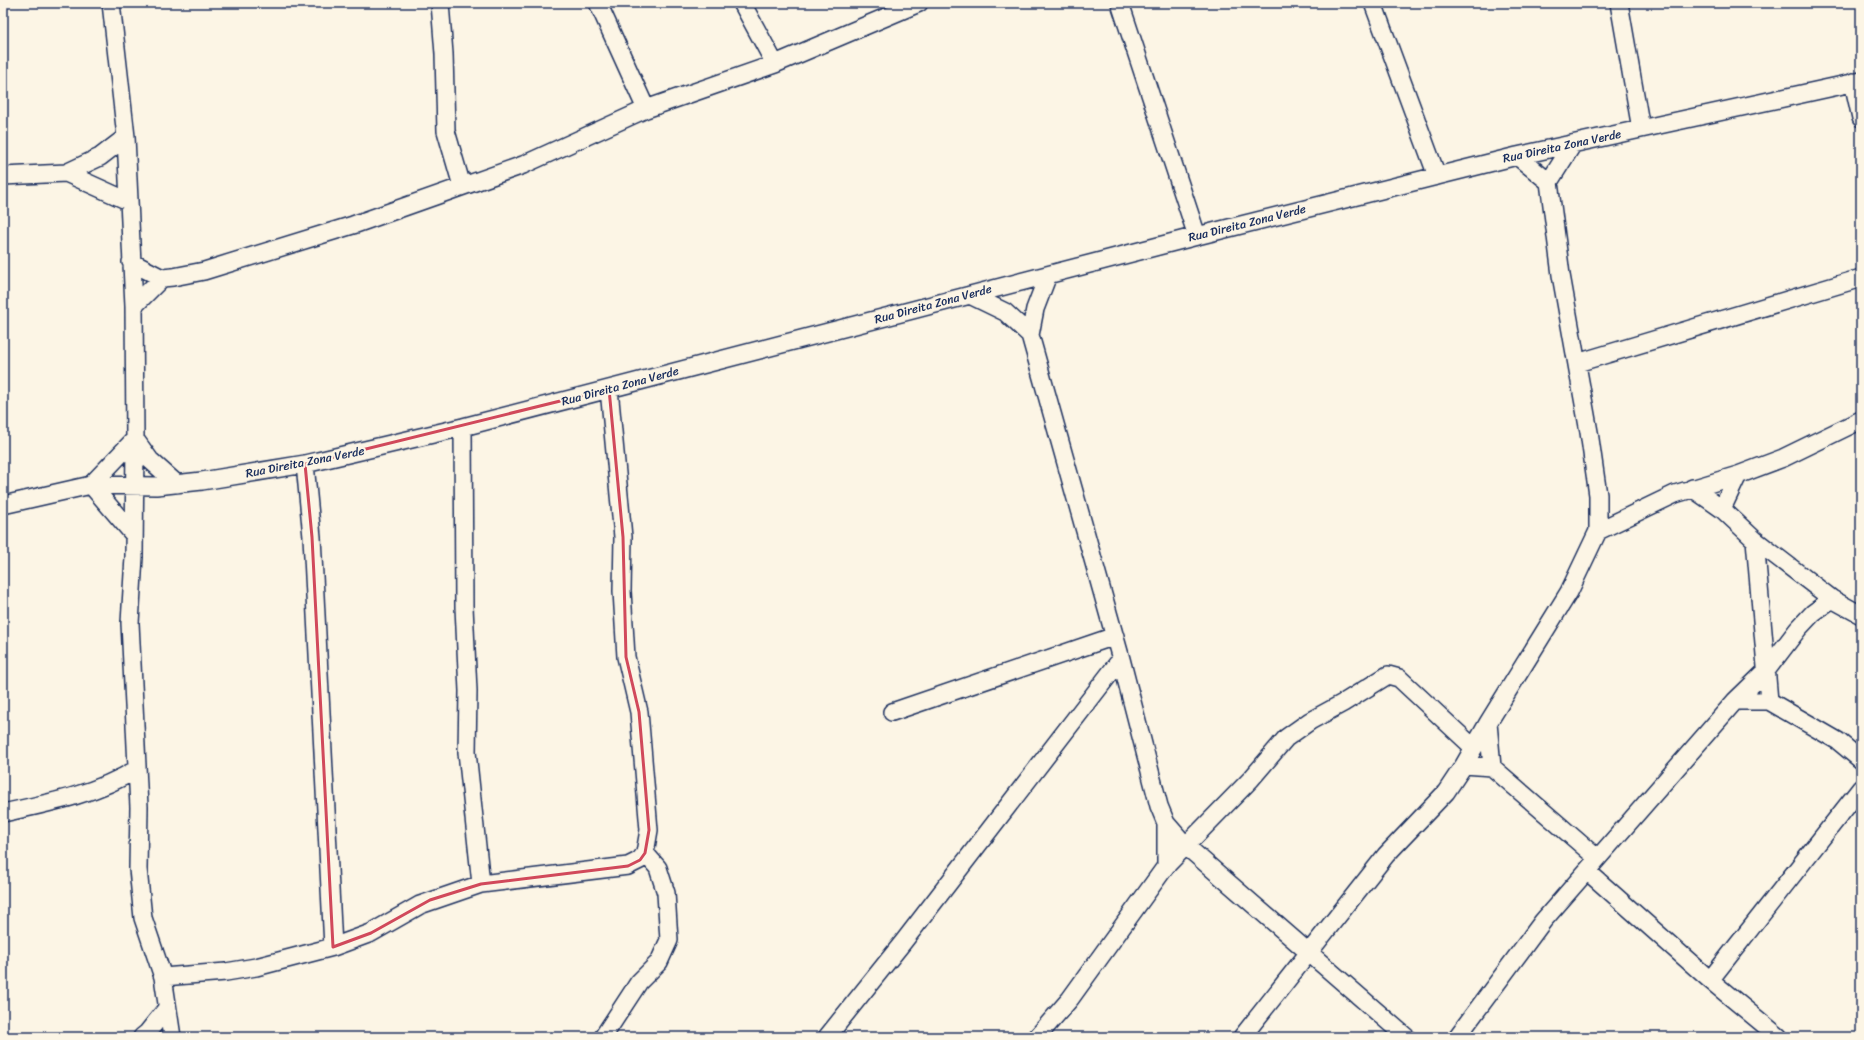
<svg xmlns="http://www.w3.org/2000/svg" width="1864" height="1040" font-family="Sriracha,sans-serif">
<rect width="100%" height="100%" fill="#fcf5e5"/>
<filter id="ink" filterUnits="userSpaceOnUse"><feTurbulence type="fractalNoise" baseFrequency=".025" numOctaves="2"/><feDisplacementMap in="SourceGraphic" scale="8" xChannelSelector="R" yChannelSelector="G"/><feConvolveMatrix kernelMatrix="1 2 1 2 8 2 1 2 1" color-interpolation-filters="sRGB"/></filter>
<g filter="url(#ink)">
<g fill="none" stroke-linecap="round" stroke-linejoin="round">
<defs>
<path id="minor" d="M 111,3 L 126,137 L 134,306 L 135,439 L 134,557 L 130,623 L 139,807 L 138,869 L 143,918 L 163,977 L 172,1037
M 440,3 L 444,54 L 446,131 L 462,186
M 598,3 L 646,109
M 742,3 L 775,64
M 1120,3 L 1197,236
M 1373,3 L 1437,176
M 1619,3 L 1641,129
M 1853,82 L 1861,118
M 1517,156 L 1549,182
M 66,173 L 128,201
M 3,176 L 66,173 L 100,157 L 126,137
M 131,262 L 162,278 L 173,277 L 204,271 L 353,225 L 523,165 L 646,109 L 775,64 L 919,3
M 970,295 L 1005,312 L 1030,335 L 1121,659 L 1159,806 L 1166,823 L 1186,846 L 1406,1037
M 134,306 L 162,278
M 1030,335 L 1035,309 L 1048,275
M 1577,363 L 1861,278
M 463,427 L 464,607 L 468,691 L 467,752 L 481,884
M 305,464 L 312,537 L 333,947
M 1692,488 L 1722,509 L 1755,540 L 1832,599 L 1861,615
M 3,505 L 91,485 L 156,486 L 202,481 L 305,464 L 463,427 L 1197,236 L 1517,156 L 1861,81
M 1722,509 L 1738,475
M 1598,531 L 1675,494 L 1738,475 L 1783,458 L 1861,420
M 134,535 L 91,485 L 135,439 L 150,460 L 177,484
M 1755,540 L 1769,701
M 1735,701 L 1769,701 L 1838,741 L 1861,760
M 892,712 L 1115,636
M 1488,723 L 1492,767
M 1464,765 L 1492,767 L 1597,858
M 3,813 C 50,803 96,794 137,769
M 1166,866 L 1166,823
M 1587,871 L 1710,980 L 1779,1037
M 163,977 L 226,972 L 256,967 L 333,947 L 371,933 L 420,905 L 481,884 L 628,866 L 640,860 L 645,853 L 649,830 L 639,712 L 626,657 L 622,591 L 623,537 L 609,389
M 1710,980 L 1861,788
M 142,1037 L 147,1033 L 167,1008
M 603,1037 L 639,982 L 659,962 L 669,940 L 666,893 L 658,868 L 645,853
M 827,1037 L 904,941 L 1121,659
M 1037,1037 L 1070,999 L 1166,866 L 1251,779 L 1286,738 L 1310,721 L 1343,703 L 1388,675 L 1399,678 L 1474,748
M 1242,1037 L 1386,855 L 1446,792 L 1464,765 L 1488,723 L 1569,592 L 1598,531 L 1598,495 L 1589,432 L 1561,275 L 1549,182 L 1573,144
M 1457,1037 L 1543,921 L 1735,701 L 1766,671 L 1798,629 L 1813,613 L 1832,599"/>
</defs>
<use href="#minor" stroke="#1b2f5e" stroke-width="20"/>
<use href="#minor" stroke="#fcf5e5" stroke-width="17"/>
</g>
</g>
<path fill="none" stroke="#d1495b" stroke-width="3" stroke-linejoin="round" d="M 609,389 L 623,537 L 626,657 L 639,712 L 649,830 L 645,853 L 640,860 L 628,866 L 481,884 L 430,900 L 371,933 L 333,947 L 312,537 L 305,464 Z"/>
<g text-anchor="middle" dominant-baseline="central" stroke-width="4" stroke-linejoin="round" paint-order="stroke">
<g font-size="12" fill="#1b2f5e" stroke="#fcf5e5">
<text transform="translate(1562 146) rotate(-12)">Rua Direita Zona Verde</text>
<text transform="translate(1247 223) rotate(-14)">Rua Direita Zona Verde</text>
<text transform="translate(933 304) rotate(-15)">Rua Direita Zona Verde</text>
<text transform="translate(620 386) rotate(-15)">Rua Direita Zona Verde</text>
<text transform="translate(305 462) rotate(-11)">Rua Direita Zona Verde</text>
</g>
</g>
<rect width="1864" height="1040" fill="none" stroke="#fcf5e5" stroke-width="16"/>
<rect x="8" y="8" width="1848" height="1024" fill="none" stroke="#1b2f5e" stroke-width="1.5" filter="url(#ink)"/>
</svg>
